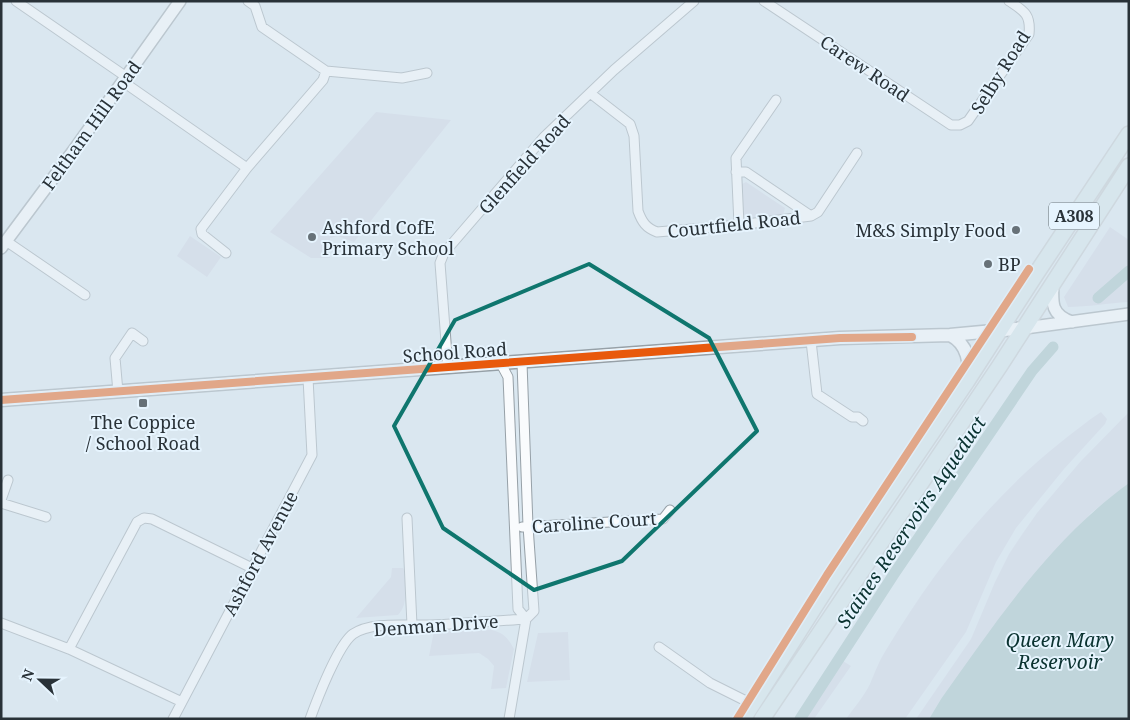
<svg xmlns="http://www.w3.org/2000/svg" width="1130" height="720" font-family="'Noto Serif',serif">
<rect width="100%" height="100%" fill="#dae7f0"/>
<path fill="#cfd5e3" d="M 376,112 L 451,120 L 354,242 L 338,236 L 330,238 L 330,258 L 311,258 L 270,232 Z
M 746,182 L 785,208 L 783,215 L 751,219 L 743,214 L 742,184 Z
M 1110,227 L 1129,240 L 1129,266 L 1096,295 L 1100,302 L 1129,276 L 1129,302 C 1108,303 1088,307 1068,307 L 1064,297 Z
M 190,236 L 221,257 L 207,277 L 177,256 Z
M 1101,412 L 1107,419 L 1105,424 L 1064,469 L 1016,528 L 996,562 L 966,632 L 905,719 L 846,719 C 854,708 864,696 870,684 C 875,672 879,661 886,650 C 933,572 989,499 1061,442 C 1074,432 1087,421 1101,412 Z
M 1129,412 L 1129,483 L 1091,513 L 941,699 L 929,719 L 916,719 L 971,639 L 995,582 L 1009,554 L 1023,533 L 1037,513 L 1080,462 Z
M 392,568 L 403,568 L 404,570 C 405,585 409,604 398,615 L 356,618 L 391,577 Z
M 492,630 C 504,633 508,638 514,649 L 506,688 L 491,689 L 494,666 L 488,659 L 479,653 L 429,656 L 434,631 Z
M 568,632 L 570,680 L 527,682 L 538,633 Z
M 843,661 L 851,666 L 814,719 L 805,719 Z"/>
<path fill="#a0bfc0" d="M 1129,483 L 1129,719 L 929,719 L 941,699 C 997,621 1049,541 1129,483 Z"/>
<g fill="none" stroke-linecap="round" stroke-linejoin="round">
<path stroke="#a0bfc0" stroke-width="11" d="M 1098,298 L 1129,271
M 800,719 L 894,574 L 1032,371 L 1053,347"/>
<defs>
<path id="minor" d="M 16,1 L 125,76
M 248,1 L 255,6 L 262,27 L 326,71 L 402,78 L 427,73
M 764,1 L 951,125 L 960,125 L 968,121 L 1029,34 C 1031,14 1024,11 1009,1
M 122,81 L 247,168
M 590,93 L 630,124 L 634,136 L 638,211 C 642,222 646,228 657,232 L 739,225 L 811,216 L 818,212 L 857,153
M 736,172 L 746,172 L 811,216
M 739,225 L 736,158 L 776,100
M 6,241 L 85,295
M 226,253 L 202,234 L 201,229 L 247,168 L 323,80 L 326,71
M 811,341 L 817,394 L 852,417 L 858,417 L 863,421
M 501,364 L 508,377 L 518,609 L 526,619
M 448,368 L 440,263 L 444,253 L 544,137 L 614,70 L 694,1
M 118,392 L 115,358 L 132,333 L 143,341
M 1,500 L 8,480
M 1,503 L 46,517
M 407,518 L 412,625
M 522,527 L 663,519 L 670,510
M 1,623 L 69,649 L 182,702
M 659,647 L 710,683 L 752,704
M 69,649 L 137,522 L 144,518 L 152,519 L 252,568
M 173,719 L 312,455 L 308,378
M 310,719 C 317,700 338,645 353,634 C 371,621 409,626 431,625 C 463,624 495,621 526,619
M 509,719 L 526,619 L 534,611 L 528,526 L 522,363"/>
<path id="tertiary" d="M 1,248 L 74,150 L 180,1
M 1053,283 C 1052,303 1051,315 1072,322
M 1025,328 L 1129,314"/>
<path id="secondary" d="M 950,335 C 968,344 971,364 967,381
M 1,400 L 840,338 L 950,335 L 1025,328"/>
<path id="trunk" d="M 743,719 L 833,578 L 967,381 L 1036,274 L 1129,134
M 762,719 L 999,367 L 1129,166"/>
</defs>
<use href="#minor" stroke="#96a0a7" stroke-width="11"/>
<use href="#tertiary" stroke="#96a0a7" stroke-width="14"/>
<use href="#secondary" stroke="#96a0a7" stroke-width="15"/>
<use href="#trunk" stroke="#bfc5ca" stroke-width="18"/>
<use href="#minor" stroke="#f9fbfd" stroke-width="9"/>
<use href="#tertiary" stroke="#f9fbfd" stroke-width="11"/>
<use href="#secondary" stroke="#f9fbfd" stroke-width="12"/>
<use href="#trunk" stroke="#d2e4e8" stroke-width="15"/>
<defs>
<path id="cycleway" d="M 1,400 L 840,338 L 912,337
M 737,719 L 827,575 L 1029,269"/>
</defs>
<use href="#cycleway" stroke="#e6f4fe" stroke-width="11"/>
<use href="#cycleway" stroke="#e8590c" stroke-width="8"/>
</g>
<path d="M0 0H1130V720H0ZM 589,264 L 709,338 L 757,431 L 622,561 L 534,590 L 443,528 L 394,426 L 455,320 Z" fill="#dae7f0" fill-opacity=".55" fill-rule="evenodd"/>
<path fill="none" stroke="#0f766e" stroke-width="4" stroke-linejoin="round" d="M 589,264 L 709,338 L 757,431 L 622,561 L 534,590 L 443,528 L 394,426 L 455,320 Z"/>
<g fill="#677178" stroke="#e6f4fe" stroke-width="2">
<circle cx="1016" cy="230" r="5"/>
<circle cx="312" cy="237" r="5"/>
<circle cx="988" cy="264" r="5"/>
<rect x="138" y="398" width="10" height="10" rx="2.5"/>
</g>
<g text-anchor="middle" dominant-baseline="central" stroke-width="4" stroke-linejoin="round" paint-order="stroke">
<rect fill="#e6f4fe" stroke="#626c73" stroke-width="1" x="1049" y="202.5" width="50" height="27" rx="4"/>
<g font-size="16" font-weight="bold" fill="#293238">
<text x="1074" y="216">A308</text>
</g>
<g font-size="18" fill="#293238" stroke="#e6f4fe">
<text transform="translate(865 68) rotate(34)">Carew Road</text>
<text transform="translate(1000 72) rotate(-58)">Selby Road</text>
<text transform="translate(91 125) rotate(-54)">Feltham Hill Road</text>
<text transform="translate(524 164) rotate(-48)">Glenfield Road</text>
<text transform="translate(734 224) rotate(-6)">Courtfield Road</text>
<text transform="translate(455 352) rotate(-4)">School Road</text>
<text transform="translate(594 522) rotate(-4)">Caroline Court</text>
<text transform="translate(260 553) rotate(-62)">Ashford Avenue</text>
<text transform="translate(436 625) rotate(-4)">Denman Drive</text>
</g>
<g font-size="18" fill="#293238" stroke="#e6f4fe" text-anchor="start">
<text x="322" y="227">Ashford CofE<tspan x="322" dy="21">Primary School</tspan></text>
<text x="1006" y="230" text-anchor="end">M&amp;S Simply Food</text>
<text x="998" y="264">BP</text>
<text x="143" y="422" text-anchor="middle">The Coppice<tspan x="143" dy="21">/ School Road</tspan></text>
</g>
<g font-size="19" font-style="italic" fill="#0a3230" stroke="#e6f4fe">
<text transform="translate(911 522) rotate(-56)">Staines Reservoirs Aqueduct</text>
<text x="1060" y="640">Queen Mary<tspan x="1060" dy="22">Reservoir</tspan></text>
</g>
</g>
<rect width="1130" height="720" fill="none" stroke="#293238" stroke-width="5"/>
<g transform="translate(40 680) rotate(292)" stroke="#e6f4fe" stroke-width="4" paint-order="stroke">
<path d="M0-4L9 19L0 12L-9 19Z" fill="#293238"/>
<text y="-8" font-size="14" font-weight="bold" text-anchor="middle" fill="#293238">N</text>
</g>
</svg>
